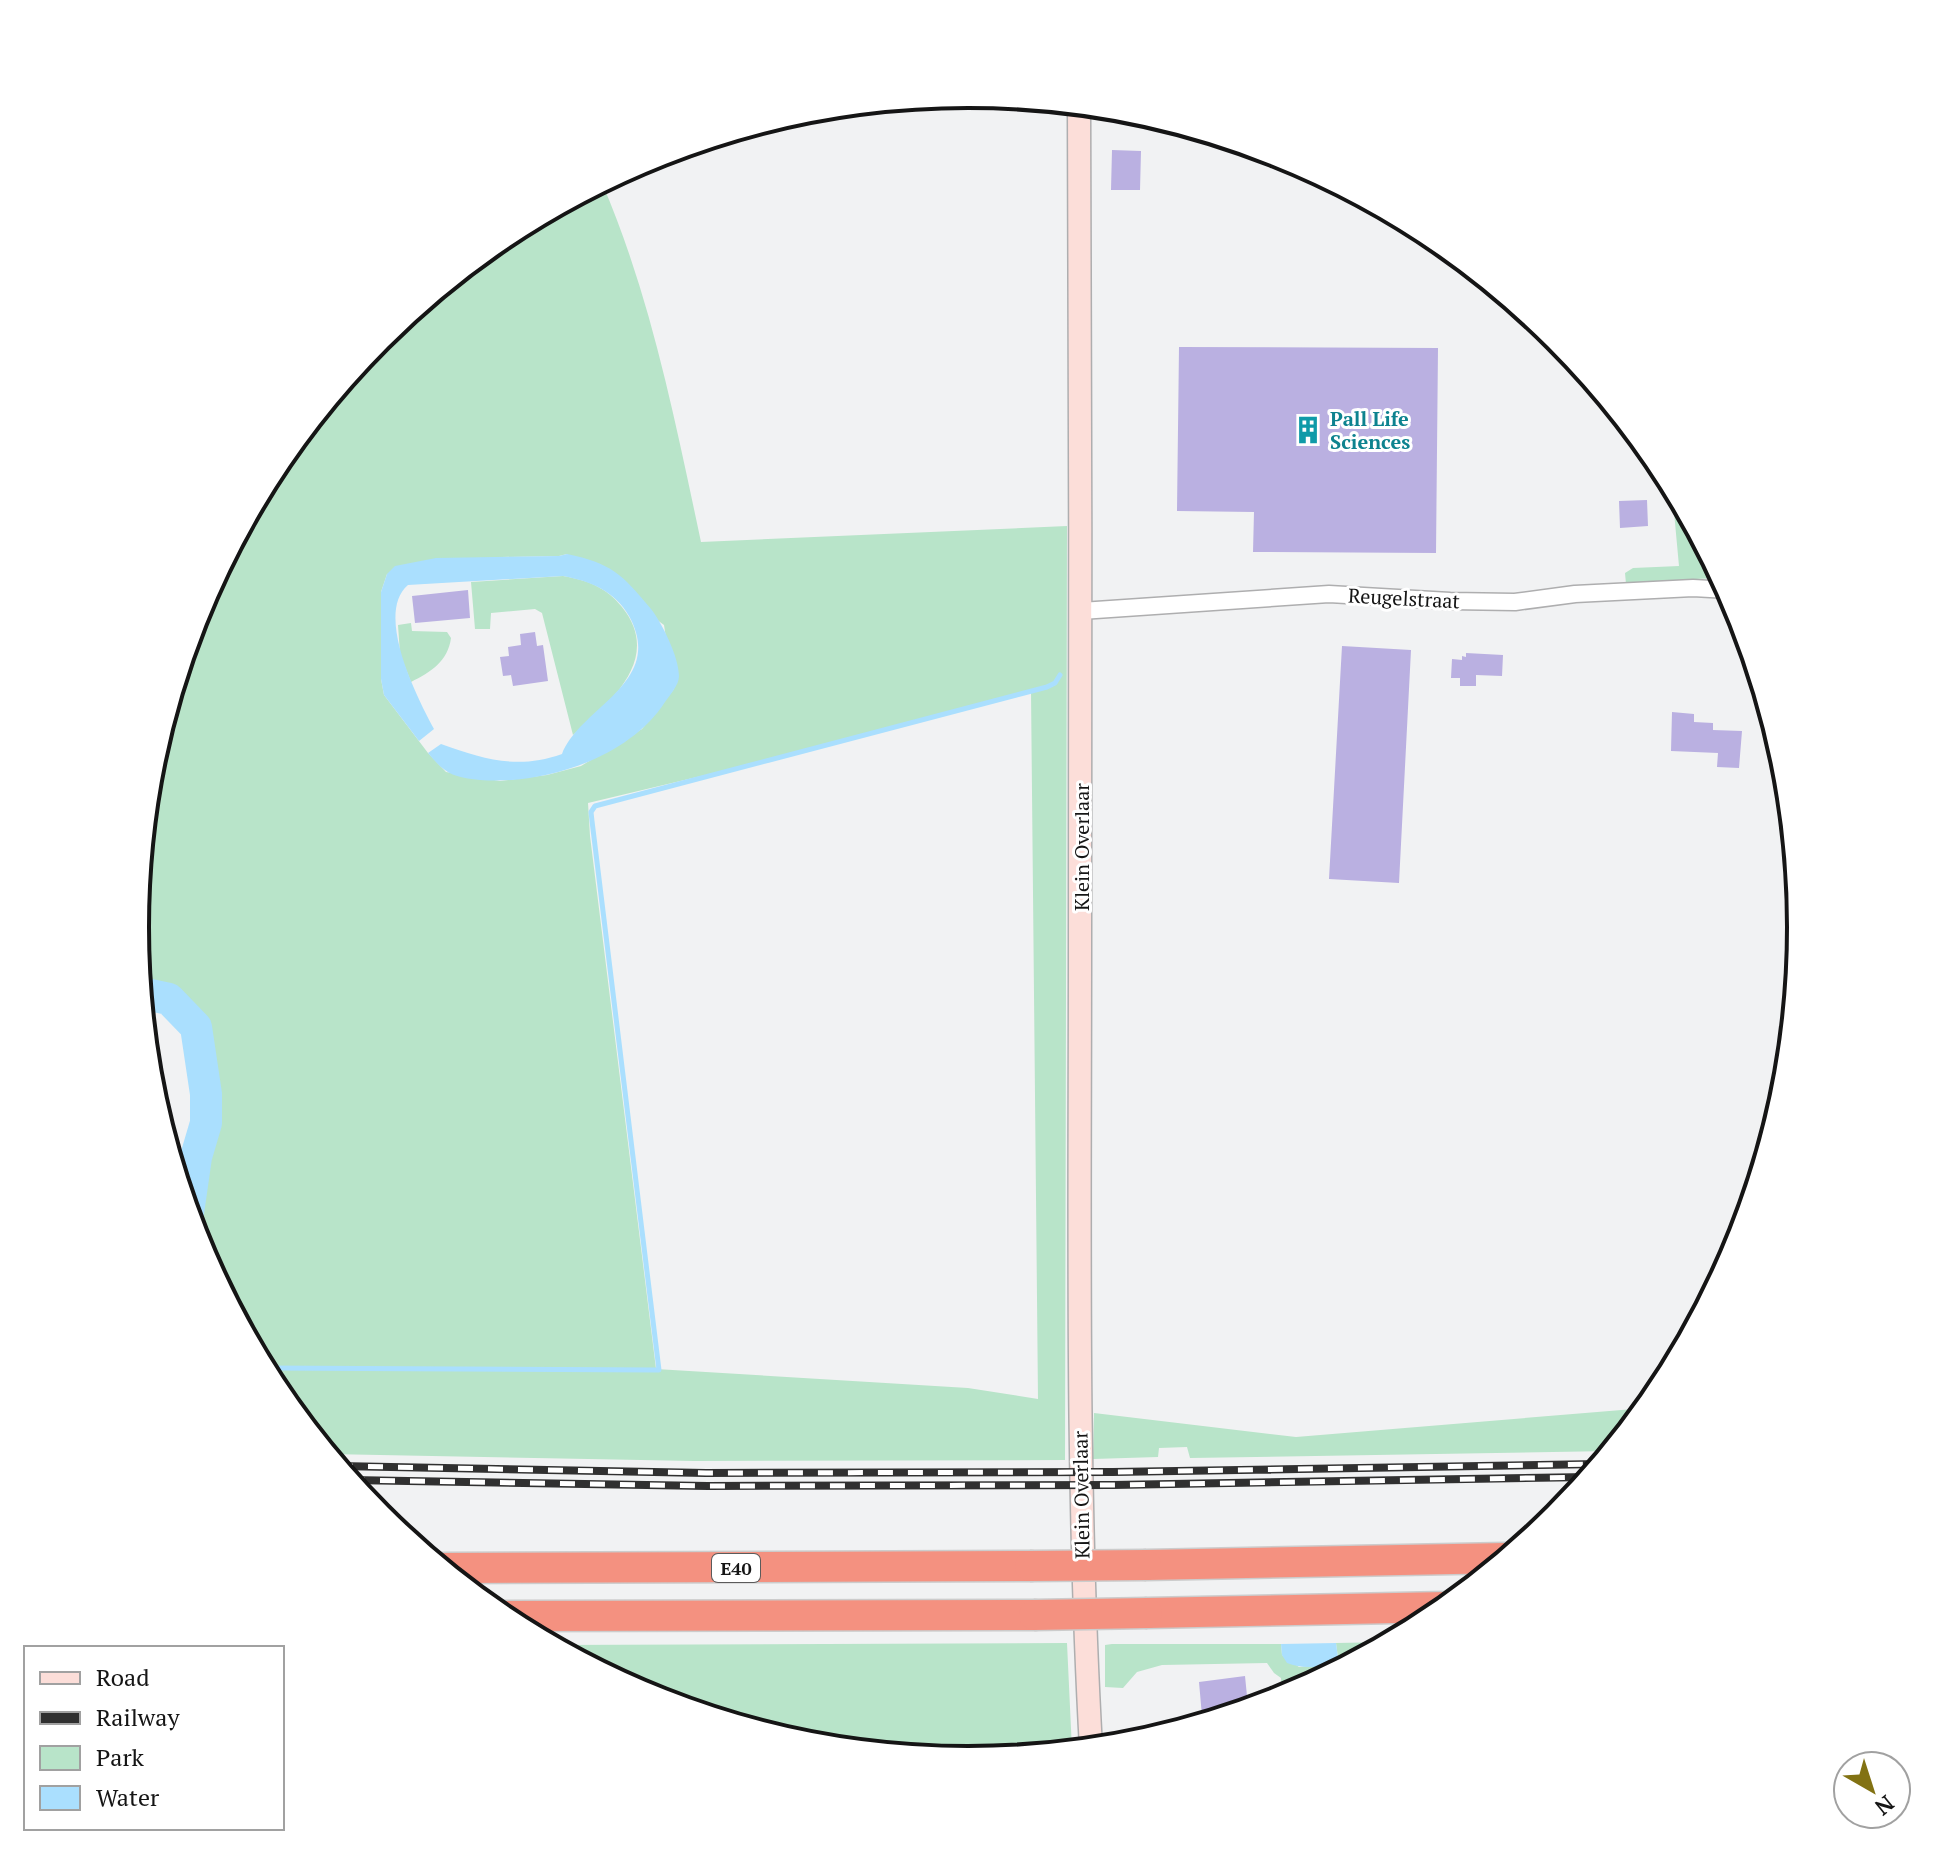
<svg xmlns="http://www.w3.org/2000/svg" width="1936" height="1854" font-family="'PT Serif',serif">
<rect width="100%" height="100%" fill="#f1f2f3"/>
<path fill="#b8e4c9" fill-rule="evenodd" d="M 602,183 C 651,297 675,420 701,542 L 1067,526 L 1065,1460 L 694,1461 L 328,1454 L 275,1389 L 198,1245 C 186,1204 209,1165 215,1124 C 220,1088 208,1014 176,992 C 165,985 152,986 140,982 L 135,927 L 151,764 L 199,608 L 276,464 L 379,338 L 506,234 ZM 567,554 L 664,625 L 674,689 L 642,729 L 581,766 L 547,775 L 500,781 L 446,772 L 428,753 L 384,695 L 381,679 L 381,592 L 387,574 L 502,557 L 559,556 ZM 1031,691 L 1038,1399 L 968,1388 L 656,1369 L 590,836 L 588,803 L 781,757 Z
M 1679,499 L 1703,544 L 1702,562 L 1714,564 L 1722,579 C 1689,576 1659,586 1626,584 L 1625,573 L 1633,568 L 1679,566 L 1673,501 Z
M 563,576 C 587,580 606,587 622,607 C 663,658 611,702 573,735 L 542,613 L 535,609 L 491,613 L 490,629 L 475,629 L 471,582 Z
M 411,623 L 412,631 L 447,632 L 451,638 C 448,661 431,672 411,682 L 400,654 L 398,625 Z
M 1646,1408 L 1611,1451 L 1190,1458 L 1187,1447 L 1159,1448 L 1158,1457 L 1093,1459 L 1094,1413 L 1296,1437 Z
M 1389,1642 L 1282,1698 L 1281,1678 L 1274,1673 L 1267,1663 L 1162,1665 L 1137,1672 L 1123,1688 L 1105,1687 L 1105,1645 L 1112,1644 L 1281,1644 L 1282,1655 L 1299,1667 L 1330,1664 L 1338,1658 L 1336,1643 Z
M 1067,1643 L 1072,1750 L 968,1760 L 805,1744 L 649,1696 L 552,1645 Z"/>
<path fill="#aadffe" d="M 567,554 C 611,563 622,574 651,609 C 662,623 679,657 679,676 C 679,685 670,695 665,702 C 629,758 544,785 480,780 C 469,779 454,777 445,770 C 439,766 433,759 428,753 L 441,744 C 484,759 517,770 562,754 C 581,706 666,683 629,616 C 615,591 590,581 563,576 L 408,585 C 374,614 418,699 434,729 L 419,741 L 384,695 L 381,679 L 381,592 L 387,574 L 395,566 L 436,558 L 559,556 Z
M 1336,1643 L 1338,1658 C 1323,1669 1303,1669 1287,1663 L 1282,1655 L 1281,1644 Z"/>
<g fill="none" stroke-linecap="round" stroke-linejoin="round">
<path stroke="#aadffe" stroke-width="5" d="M 264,1368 L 659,1370 L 592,821 L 591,812 L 595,806 L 1047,687 L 1055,683 L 1060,675"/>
<path stroke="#aadffe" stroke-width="32" d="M 141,993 L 169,999 L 196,1027 L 206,1094 L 206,1123 L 196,1157 L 188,1213"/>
</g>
<path fill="#bab0e1" d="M 1112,150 L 1141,151 L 1140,190 L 1111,190 Z
M 1179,347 L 1438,348 L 1436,553 L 1253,552 L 1254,512 L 1177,511 Z
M 1647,500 L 1648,526 L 1620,528 L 1619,501 Z
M 468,590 L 470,618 L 415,623 L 412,596 Z
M 535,632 L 537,646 L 543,645 L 548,681 L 513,686 L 511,675 L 503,676 L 500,657 L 509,656 L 508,647 L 521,645 L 520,634 Z
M 1342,646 L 1411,650 L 1399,883 L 1329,879 Z
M 1466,653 L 1503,655 L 1502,676 L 1476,675 L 1476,686 L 1460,686 L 1460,678 L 1451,678 L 1452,659 L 1462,660 L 1462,656 L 1466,657 Z
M 1672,712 L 1694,714 L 1694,722 L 1713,723 L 1713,730 L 1742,731 L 1739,768 L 1717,767 L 1718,753 L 1671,751 Z
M 1245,1676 L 1248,1706 L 1233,1707 L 1233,1712 L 1202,1716 L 1199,1682 Z"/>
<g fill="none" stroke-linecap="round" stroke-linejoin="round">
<defs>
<path id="minor" d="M 1081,611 L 1329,594 L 1450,601 L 1515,602 L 1575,594 L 1693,588 L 1728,590"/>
<path id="secondary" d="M 1079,105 C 1080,386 1081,666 1080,947 C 1080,1214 1076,1481 1091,1748"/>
<path id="motorway" d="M 1146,1565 L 1506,1558
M 443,1568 L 1030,1566
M 1147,1613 L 1446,1607
M 501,1616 L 1034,1615"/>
</defs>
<use href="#minor" stroke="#aeaeaf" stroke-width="19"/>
<use href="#secondary" stroke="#aeaeaf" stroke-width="25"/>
<use href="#motorway" stroke="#ccc" stroke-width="33"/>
<use href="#minor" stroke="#fff" stroke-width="16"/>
<use href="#secondary" stroke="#fcded9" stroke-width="22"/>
<use href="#motorway" stroke="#f49180" stroke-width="30"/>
<defs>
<path id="rail" d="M 338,1466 L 706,1473 L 1113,1472 L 1599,1464
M 350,1480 L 708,1486 L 1113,1485 L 1589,1477"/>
</defs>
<use href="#rail" stroke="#303030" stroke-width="8"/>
<use href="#rail" stroke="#fff" stroke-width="5" stroke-dasharray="15" stroke-linecap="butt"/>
<defs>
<path id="motorway-bridge" d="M 1030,1566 L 1146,1565
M 1034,1615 L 1147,1613"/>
</defs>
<use href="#motorway-bridge" stroke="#ccc" stroke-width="33" stroke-linecap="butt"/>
<use href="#motorway-bridge" stroke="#f49180" stroke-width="30"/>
</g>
<defs>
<symbol id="building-bare" viewBox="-9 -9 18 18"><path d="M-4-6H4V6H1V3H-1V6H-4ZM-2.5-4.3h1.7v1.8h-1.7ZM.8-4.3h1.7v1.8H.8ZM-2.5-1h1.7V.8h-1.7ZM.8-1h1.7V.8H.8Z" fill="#0f9aa8" stroke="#fff" stroke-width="2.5" paint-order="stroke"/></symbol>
</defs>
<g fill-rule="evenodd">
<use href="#building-bare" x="1288" y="410" width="40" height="40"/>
</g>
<g text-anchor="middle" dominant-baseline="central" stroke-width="6" stroke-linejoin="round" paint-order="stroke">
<rect fill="#fff" stroke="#5b5b5b" stroke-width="2" x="712" y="1554" width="48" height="28" rx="6"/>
<g font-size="18" font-weight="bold" fill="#151515">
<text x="736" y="1568">E40</text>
</g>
<g font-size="20" font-weight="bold" fill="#0d838f" stroke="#fff" text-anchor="start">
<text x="1330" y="418">Pall Life<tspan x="1330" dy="23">Sciences</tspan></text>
</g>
<g font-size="20" fill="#151515" stroke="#fff">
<text transform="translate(1404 598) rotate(3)">Reugelstraat</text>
<text transform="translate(1081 847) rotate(-90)">Klein Overlaar</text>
<text transform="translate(1081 1495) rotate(-91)">Klein Overlaar</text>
</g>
</g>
<path d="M0 0H1936V1854H0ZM149 927a819 819 0 1 1 1638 0a819 819 0 1 1-1638 0Z" fill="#fff" fill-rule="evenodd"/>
<path fill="none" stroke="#151515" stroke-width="4" d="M149 927a819 819 0 1 1 1638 0a819 819 0 1 1-1638 0Z"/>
<rect x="24" y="1646" width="260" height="184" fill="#ffffff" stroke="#a1a1a1" stroke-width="2"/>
<rect x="40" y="1672" width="40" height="12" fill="#fcded9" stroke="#a1a1a1" stroke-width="2"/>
<text x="96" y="1686" font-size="24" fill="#151515">Road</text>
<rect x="40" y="1712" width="40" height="12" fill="#303030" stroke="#a1a1a1" stroke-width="2"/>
<text x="96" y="1726" font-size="24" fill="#151515">Railway</text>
<rect x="40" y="1746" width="40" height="24" fill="#b8e4c9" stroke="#a1a1a1" stroke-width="2"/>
<text x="96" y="1766" font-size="24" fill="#151515">Park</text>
<rect x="40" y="1786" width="40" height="24" fill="#aadffe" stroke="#a1a1a1" stroke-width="2"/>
<text x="96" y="1806" font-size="24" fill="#151515">Water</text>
<g transform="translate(1872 1790) rotate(141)"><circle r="38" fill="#ffffff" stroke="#a1a1a1" stroke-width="2"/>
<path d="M0-6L14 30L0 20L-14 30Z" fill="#827213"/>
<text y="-12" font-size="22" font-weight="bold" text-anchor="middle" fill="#151515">N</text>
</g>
</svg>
